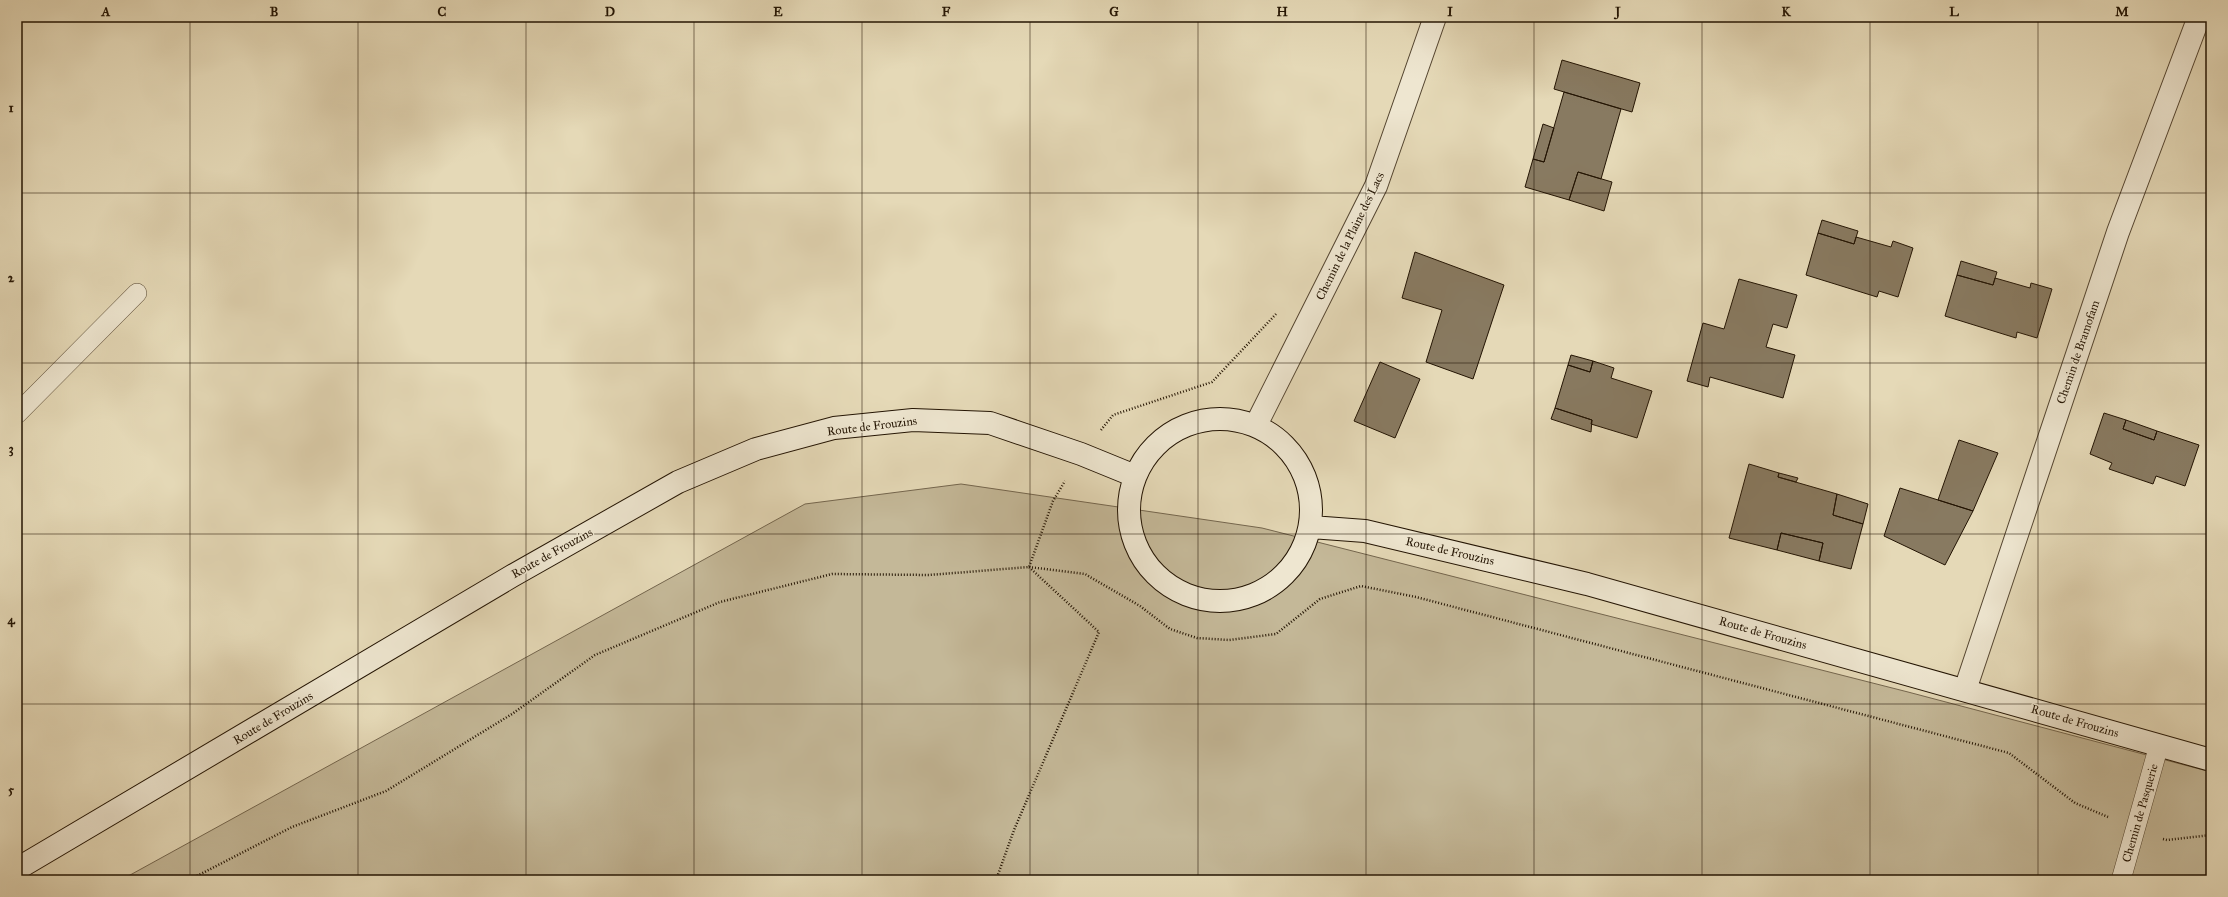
<svg xmlns="http://www.w3.org/2000/svg" width="2228" height="897" font-family="'IM FELL Great Primer',serif">
<rect width="100%" height="100%" fill="#e5d9b7"/>
<filter id="stains"><feTurbulence type="fractalNoise" baseFrequency=".005" numOctaves="4"/><feColorMatrix values="0 0 0 0 .2 0 0 0 0 .09 0 0 0 0 .02 0 0 0 .5 -.17"/></filter>
<radialGradient id="worn" r=".72"><stop offset=".6" stop-color="#630" stop-opacity="0"/><stop offset="1" stop-color="#630" stop-opacity=".3"/></radialGradient>
<path fill="#c4b898" stroke="#74664e" d="M 961,484 L 1262,528 L 1908,692 L 2211,772 L 2211,880 L 121,880 L 805,504 Z"/>
<path fill="#887a61" stroke="#231403" d="M 1562,60 L 1640,83 L 1632,112 L 1554,89 Z
M 1564,92 L 1621,109 L 1601,179 L 1578,172 L 1569,200 L 1525,187 L 1533,159 L 1544,162 Z
M 1543,124 L 1554,128 L 1544,162 L 1533,159 Z
M 1578,172 L 1612,182 L 1604,211 L 1569,200 Z
M 1822,220 L 1858,231 L 1854,244 L 1818,233 Z
M 1818,233 L 1854,244 L 1856,237 L 1891,247 L 1893,241 L 1913,248 L 1898,297 L 1879,291 L 1877,297 L 1806,275 Z
M 1415,252 L 1504,285 L 1473,379 L 1426,362 L 1442,310 L 1402,298 Z
M 1961,261 L 1997,272 L 1993,285 L 1957,275 Z
M 1957,275 L 1993,285 L 1995,278 L 2030,288 L 2031,283 L 2052,289 L 2037,338 L 2017,332 L 2016,338 L 1945,316 Z
M 1739,279 L 1797,295 L 1787,328 L 1773,324 L 1766,347 L 1795,355 L 1783,398 L 1710,377 L 1708,387 L 1687,381 L 1703,323 L 1724,329 Z
M 1571,355 L 1593,361 L 1590,372 L 1568,365 Z
M 1593,361 L 1614,368 L 1611,378 L 1652,391 L 1637,438 L 1591,424 L 1592,420 L 1555,408 L 1568,365 L 1590,372 Z
M 1380,362 L 1420,379 L 1395,438 L 1354,421 Z
M 1555,408 L 1592,420 L 1591,432 L 1551,419 Z
M 2104,413 L 2126,420 L 2123,429 L 2154,440 L 2157,431 L 2199,445 L 2185,486 L 2156,476 L 2153,484 L 2109,469 L 2112,463 L 2090,454 Z
M 2126,420 L 2157,431 L 2154,440 L 2123,429 Z
M 1959,440 L 1998,453 L 1973,511 L 1938,500 Z
M 1749,464 L 1779,473 L 1778,477 L 1837,494 L 1833,515 L 1863,524 L 1851,569 L 1819,561 L 1823,543 L 1781,533 L 1777,550 L 1729,538 Z
M 1779,473 L 1798,478 L 1796,482 L 1778,477 Z
M 1900,488 L 1973,511 L 1945,565 L 1884,536 Z
M 1837,494 L 1868,504 L 1863,524 L 1833,515 Z
M 1781,533 L 1823,543 L 1819,561 L 1777,550 Z"/>
<g fill="none" stroke-linecap="round" stroke-linejoin="round">
<defs>
<path id="lane" d="M 17,414 L 137,293
M 2121,880 L 2159,745"/>
<path id="street" d="M 1256,425 L 1376,186 L 1435,17
M 1965,690 L 2118,232 L 2199,17"/>
<path id="secondary" d="M1129 510a91 91 0 1 1 182 0a91 91 0 1 1-182 0Z
M 1311,527 L 1365,531 L 1587,584 L 2211,760
M 17,869 L 512,576 L 678,482 L 756,449 L 834,428 L 913,420 L 990,423 L 1081,454 L 1135,476"/>
</defs>
<use href="#lane" stroke="#544530" stroke-width="20"/>
<use href="#street" stroke="#544530" stroke-width="24"/>
<use href="#secondary" stroke="#231403" stroke-width="24"/>
<path stroke="#231403" stroke-width="2.5" stroke-dasharray="1 2" stroke-linecap="butt" d="M 1101,430 L 1113,415 L 1212,382 L 1276,314
M 1029,567 L 1085,574 L 1140,606 L 1170,629 L 1197,638 L 1229,640 L 1276,634 L 1320,599 L 1361,586 L 1416,597 L 2009,753 L 2075,803 L 2108,817
M 2163,839 L 2167,840 L 2211,835
M 189,880 L 292,827 L 386,791 L 512,714 L 595,655 L 720,602 L 832,574 L 929,575 L 1029,567 L 1053,501 L 1065,481
M 996,880 L 1014,830 L 1099,632 L 1029,567"/>
<use href="#lane" stroke="#eee6d0" stroke-width="19"/>
<use href="#street" stroke="#eee6d0" stroke-width="22"/>
<use href="#secondary" stroke="#eee6d0" stroke-width="22"/>
</g>
<path fill="none" stroke="#231403" stroke-width="1" stroke-opacity="0.55" d="M 190,17 L 190,880M 358,17 L 358,880M 526,17 L 526,880M 694,17 L 694,880M 862,17 L 862,880M 1030,17 L 1030,880M 1198,17 L 1198,880M 1366,17 L 1366,880M 1534,17 L 1534,880M 1702,17 L 1702,880M 1870,17 L 1870,880M 2038,17 L 2038,880M 17,193 L 2211,193M 17,363 L 2211,363M 17,534 L 2211,534M 17,704 L 2211,704"/>
<g text-anchor="middle" dominant-baseline="central" stroke-width="3" stroke-linejoin="round" paint-order="stroke">
<g font-size="12" fill="#231403" stroke="#eee6d0">
<text transform="translate(1350 236) rotate(-64)">Chemin de la Plaine des Lacs</text>
<text transform="translate(2078 352) rotate(-71)">Chemin de Bramofam</text>
<text transform="translate(872 426) rotate(-7)">Route de Frouzins</text>
<text transform="translate(1450 551) rotate(13)">Route de Frouzins</text>
<text transform="translate(552 553) rotate(-29)">Route de Frouzins</text>
<text transform="translate(1763 633) rotate(16)">Route de Frouzins</text>
<text transform="translate(273 718) rotate(-31)">Route de Frouzins</text>
<text transform="translate(2075 721) rotate(16)">Route de Frouzins</text>
<text transform="translate(2140 813) rotate(-74)">Chemin de Pasquerie</text>
</g>
</g>
<rect width="2228" height="897" fill="none" stroke="#e5d9b7" stroke-width="44"/>
<rect x="22" y="22" width="2184" height="853" fill="none" stroke="#231403" stroke-width="1.5"/>
<g font-size="13" text-anchor="middle" font-weight="bold" fill="#231403">
<text x="106" y="16">A</text>
<text x="274" y="16">B</text>
<text x="442" y="16">C</text>
<text x="610" y="16">D</text>
<text x="778" y="16">E</text>
<text x="946" y="16">F</text>
<text x="1114" y="16">G</text>
<text x="1282" y="16">H</text>
<text x="1450" y="16">I</text>
<text x="1618" y="16">J</text>
<text x="1786" y="16">K</text>
<text x="1954" y="16">L</text>
<text x="2122" y="16">M</text>
<text x="11" y="112">1</text>
<text x="11" y="282">2</text>
<text x="11" y="453">3</text>
<text x="11" y="624">4</text>
<text x="11" y="794">5</text>
</g>
<rect width="100%" height="100%" filter="url(#stains)"/>
<rect width="100%" height="100%" fill="url(#worn)"/>
</svg>
